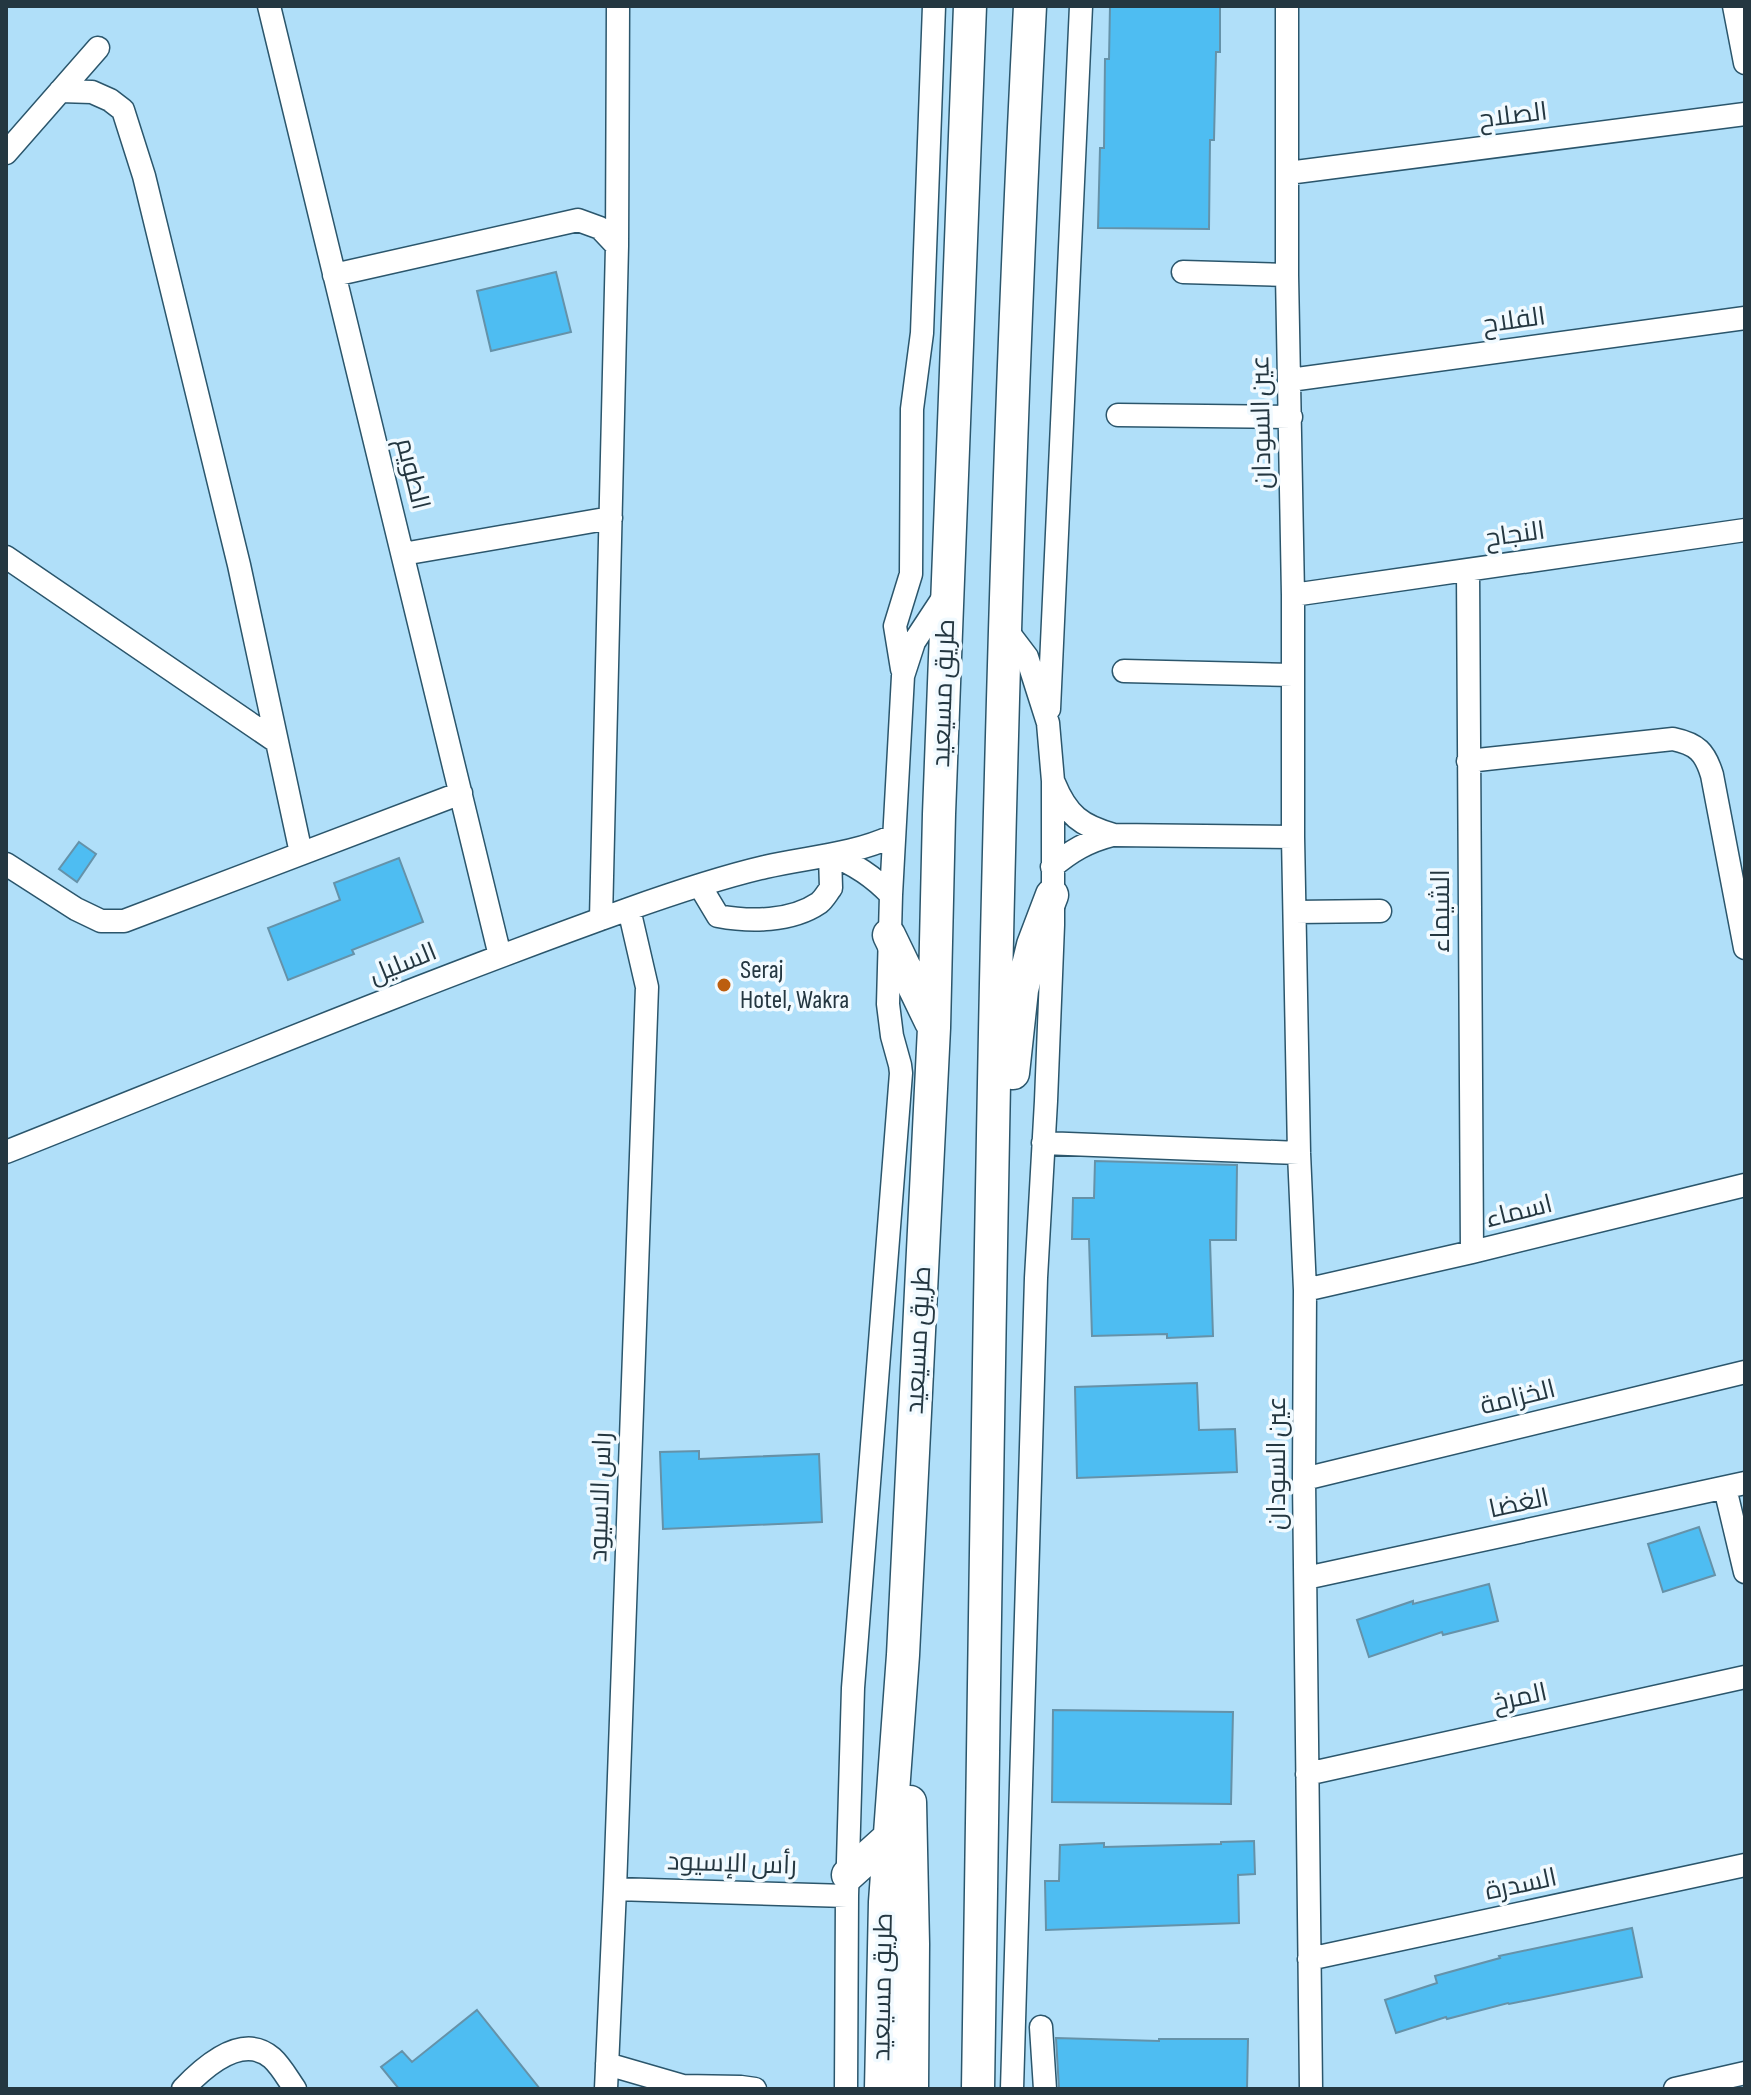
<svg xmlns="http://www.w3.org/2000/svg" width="1751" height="2095" font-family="'Sofia Sans Condensed',Cairo,sans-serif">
<rect width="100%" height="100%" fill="#b0dff9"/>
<path fill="#4ebdf2" stroke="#6592a9" stroke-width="2" d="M 1110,6 L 1220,6 L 1220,52 L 1216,52 L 1214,140 L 1210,140 L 1209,229 L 1098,228 L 1100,148 L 1104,148 L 1105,59 L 1109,59 Z
M 556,272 L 571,332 L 491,351 L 477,291 Z
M 79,842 L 96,854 L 77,882 L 59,869 Z
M 399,858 L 423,922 L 352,950 L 354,954 L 288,980 L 268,928 L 340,900 L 334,883 Z
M 1095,1161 L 1237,1165 L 1236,1240 L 1210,1240 L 1213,1336 L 1167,1338 L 1167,1334 L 1092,1336 L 1089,1239 L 1072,1239 L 1073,1198 L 1094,1198 Z
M 1197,1383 L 1199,1430 L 1235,1429 L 1237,1472 L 1077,1478 L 1075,1387 Z
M 699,1451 L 699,1459 L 819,1454 L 822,1522 L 663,1529 L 660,1452 Z
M 1699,1527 L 1715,1575 L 1663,1592 L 1648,1544 Z
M 1489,1584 L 1498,1621 L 1443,1635 L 1442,1632 L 1369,1657 L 1357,1620 L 1413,1601 L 1413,1604 Z
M 1053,1710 L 1233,1712 L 1231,1804 L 1052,1802 Z
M 1254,1841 L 1255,1874 L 1238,1875 L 1239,1923 L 1046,1930 L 1045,1881 L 1059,1881 L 1060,1845 L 1104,1843 L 1104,1847 L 1221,1844 L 1221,1842 Z
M 1632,1928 L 1642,1977 L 1509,2004 L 1508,2003 L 1447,2019 L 1446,2017 L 1396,2033 L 1385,2000 L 1437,1983 L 1435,1976 L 1500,1958 L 1499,1956 Z
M 477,2010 L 540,2089 L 399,2089 L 381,2067 L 402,2051 L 412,2062 Z
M 1056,2038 L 1159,2041 L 1159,2039 L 1248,2039 L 1247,2089 L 1059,2089 Z"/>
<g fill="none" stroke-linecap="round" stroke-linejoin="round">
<defs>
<path id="minor" d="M 269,6 L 500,956
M 1287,6 L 1287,275 L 1293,595 L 1293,837 L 1299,1153 L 1305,1290 L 1304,1479 L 1311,2089
M 1734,6 L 1745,63
M 60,91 L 92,92 L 110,100 L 123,110 L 144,176 L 239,565 L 301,853
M 6,153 L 98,48
M 1288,173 L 1745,114
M 1183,272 L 1287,275
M 334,275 L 578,220 L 600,228 L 617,246
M 1290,380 L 1745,318
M 1118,415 L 1291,417
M 403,554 L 611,518
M 6,557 L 277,742
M 1468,570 L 1472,1252
M 1293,595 L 1745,530
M 1005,628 L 1027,657 L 1048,723 L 1053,781 L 1053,925 L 1046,1101 L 1036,1278 L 1012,2089
M 902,669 L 895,626 L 911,574 L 912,409 L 922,333 L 934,6
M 1124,671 L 1293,675
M 1049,709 L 1081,6
M 1468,761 L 1673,739 C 1697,744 1705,752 1712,775 L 1745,948
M 1054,783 C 1067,815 1081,826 1114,835 L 1293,837
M 831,855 C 855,864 873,876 891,895
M 6,864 L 76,909 L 101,921 L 124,921 L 461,793
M 1052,867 C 1071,851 1088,841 1112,835
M 700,886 L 718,916 C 750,922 791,922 819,903 C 824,899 827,893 831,888 L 830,855
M 1295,912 L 1380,911
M 601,919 L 617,246 L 618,6
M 1043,1143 L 1299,1153
M 6,1152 C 212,1070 417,985 626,910 C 671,894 718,878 765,867 C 808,857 852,855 893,836
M 1305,1290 L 1472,1252 L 1745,1185
M 1304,1479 L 1745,1372
M 1725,1488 L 1745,1572
M 1306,1578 L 1745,1483
M 1307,1774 L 1745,1677
M 615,1889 L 847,1896
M 1309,1959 L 1745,1865
M 1041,2027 L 1045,2089
M 607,2064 L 683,2086 L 741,2087 L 755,2089
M 183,2089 C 204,2067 242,2032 272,2058 C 281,2066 288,2079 295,2089
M 606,2089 L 615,1889 L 647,987 L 629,909
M 846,2089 L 847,1896 L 853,1688 L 901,1073 L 900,1065 L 892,1036 L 888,1004 L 891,895 L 903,676 L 914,642 L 947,592
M 1675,2089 L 1745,2073"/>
<path id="highway" d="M 889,935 L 931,1022
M 1013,1073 L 1022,990 L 1033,945 L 1052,895
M 910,1802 L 913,1944 L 912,2089
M 848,1875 L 889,1838
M 881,2089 L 885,1902 L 903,1655 L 934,1028 L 939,814 L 970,6
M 978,2089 C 989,1395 994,700 1030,6"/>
</defs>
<use href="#minor" stroke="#2b566c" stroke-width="25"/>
<use href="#highway" stroke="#2b566c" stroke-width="35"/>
<use href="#minor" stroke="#fff" stroke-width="22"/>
<use href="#highway" stroke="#fff" stroke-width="32"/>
</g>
<circle fill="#bc5e0f" stroke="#f1faff" stroke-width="3" cx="724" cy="985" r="8"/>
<g text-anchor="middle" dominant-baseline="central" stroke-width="7" stroke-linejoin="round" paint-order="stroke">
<g font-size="26" fill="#243741" stroke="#f1faff">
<text transform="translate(1513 116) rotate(-7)">الصلاح</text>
<text transform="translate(1514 321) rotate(-8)">الفلاح</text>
<text transform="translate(1262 422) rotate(-91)">عين السودان</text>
<text transform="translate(412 474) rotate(76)">الطويم</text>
<text transform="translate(1515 535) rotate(-8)">النجاح</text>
<text transform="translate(944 693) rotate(-88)">طريق مسيعيد</text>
<text transform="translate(1441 911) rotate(-90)">الشيماء</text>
<text transform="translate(403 964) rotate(-22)">السليل</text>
<text transform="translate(1519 1212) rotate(-14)">اسماء</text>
<text transform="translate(919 1340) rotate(-87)">طريق مسيعيد</text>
<text transform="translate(1518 1398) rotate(-14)">الخزامة</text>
<text transform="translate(1277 1463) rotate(-90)">عين السودان</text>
<text transform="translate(601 1497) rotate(-88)">راس الاسيود</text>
<text transform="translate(1519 1504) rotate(-12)">الغضا</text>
<text transform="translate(1520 1698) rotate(-12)">المرخ</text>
<text transform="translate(732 1864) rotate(2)">رأس الإسيود</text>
<text transform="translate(1521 1885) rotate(-12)">السدرة</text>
<text transform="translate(883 1987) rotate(-89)">طريق مسيعيد</text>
</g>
<g font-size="26" fill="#243741" stroke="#f1faff" text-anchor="start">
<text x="740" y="970">Seraj<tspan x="740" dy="30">Hotel, Wakra</tspan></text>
</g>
</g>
<rect width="1751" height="2095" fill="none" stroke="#243741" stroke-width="16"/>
</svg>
